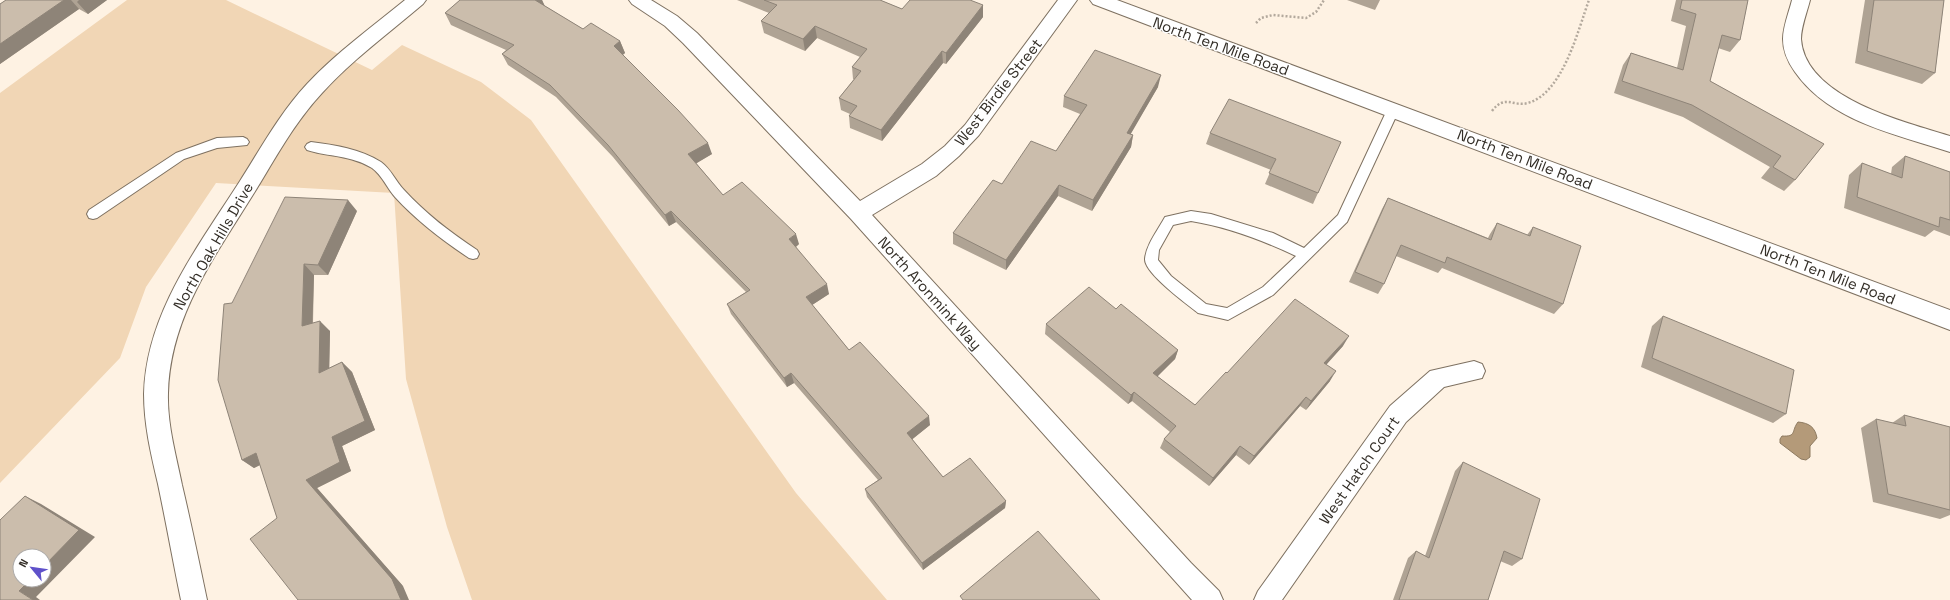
<svg xmlns="http://www.w3.org/2000/svg" width="1950" height="600" font-family="'Space Grotesk',sans-serif">
<rect width="100%" height="100%" fill="#fef2e3"/>
<path fill="#f1d6b5" d="M 127,0 L 226,0 L 372,70 L 402,45 L 481,82 L 531,120 L 796,493 L 887,600 L 472,600 L 447,527 L 406,379 L 394,193 L 216,183 L 146,287 L 120,358 L 0,483 L 0,93 Z"/>
<path fill="#b49a79" stroke="#8d7a60" d="M 1798,422 C 1809,423 1815,427 1817,438 L 1810,446 L 1810,457 L 1806,460 L 1801,459 L 1780,443 L 1780,439 L 1782,436 C 1797,437 1791,431 1798,422 Z"/>
<g fill="none" stroke-linecap="round" stroke-linejoin="round">
<defs>
<path id="lane" d="M 1393,106 L 1397,107 L 1399,110 L 1347,222 L 1273,295 L 1228,320 L 1198,313 C 1187,304 1144,273 1145,259 C 1146,245 1158,230 1165,217 L 1191,211 L 1211,214 L 1273,233 L 1304,248 L 1338,215 L 1387,110 L 1389,107 ZM 1191,221 C 1228,227 1262,240 1296,256 L 1263,287 L 1227,308 L 1206,304 L 1171,276 L 1158,260 L 1159,250 L 1173,225 Z
M 243,137 L 247,139 L 249,142 L 247,145 L 217,148 L 184,159 L 97,218 L 93,219 L 89,218 L 87,214 L 89,210 L 176,153 L 217,138 Z
M 311,142 C 335,145 360,149 381,162 C 391,169 396,182 404,190 C 426,214 451,233 477,250 L 479,254 L 477,258 L 473,259 L 469,258 C 442,240 416,220 395,197 C 387,188 382,175 372,168 C 351,155 329,157 307,150 L 305,147 L 307,144 Z"/>
<path id="street" d="M 405,0 L 426,0 L 423,4 C 389,33 352,60 322,93 C 294,123 275,159 254,193 C 215,256 170,316 168,393 C 167,424 176,455 182,485 C 191,523 199,562 207,600 L 181,600 C 173,561 166,522 158,484 C 151,454 144,425 144,394 C 146,313 198,247 240,181 C 261,148 280,113 307,84 C 337,52 372,27 405,0 Z
M 629,0 L 651,0 L 677,16 L 697,33 L 860,201 L 922,164 L 945,146 L 965,125 L 1058,0 L 1077,0 L 979,135 L 959,156 L 936,176 L 872,215 L 1191,563 L 1219,591 L 1223,600 L 1192,600 L 851,219 L 683,43 L 665,26 L 632,4 Z
M 1792,0 L 1810,0 C 1807,12 1801,27 1801,39 C 1805,98 1905,122 1950,136 L 1950,152 C 1896,134 1830,122 1795,72 C 1788,62 1783,52 1783,39 C 1783,27 1789,12 1792,0 Z
M 1474,361 L 1482,364 L 1485,371 L 1482,378 L 1444,387 L 1406,422 L 1282,600 L 1254,600 L 1258,591 L 1390,406 L 1430,371 Z"/>
<path id="primary" d="M 1090,0 L 1117,0 L 1950,310 L 1950,330 L 1093,4 Z"/>
</defs>
<use href="#lane" stroke="#7e7161" stroke-width="2"/>
<use href="#street" stroke="#7e7161" stroke-width="2"/>
<use href="#primary" stroke="#7e7161" stroke-width="2"/>
<path stroke="#b3a99d" stroke-width="2.5" stroke-dasharray="2 2" stroke-linecap="butt" d="M 1256,23 L 1261,18 L 1273,15 L 1306,18 L 1316,12 L 1324,0
M 1492,111 C 1505,94 1513,107 1528,103 C 1563,93 1578,30 1589,0"/>
<use href="#lane" fill="#fff" fill-rule="evenodd"/>
<use href="#street" fill="#fff" fill-rule="evenodd"/>
<use href="#primary" fill="#fff" fill-rule="evenodd"/>
</g>
<path fill="#afa394" d="M 6,0 L 107,0 L 88,14 L 79,9 L 0,64 L 0,4 Z
M 460,0 L 542,0 L 545,6 L 583,29 L 620,41 L 625,53 L 623,55 L 712,154 L 696,163 L 723,195 L 799,244 L 796,247 L 829,294 L 812,305 L 849,350 L 930,425 L 912,439 L 943,477 L 1006,501 L 1005,508 L 923,570 L 867,497 L 865,489 L 878,480 L 794,383 L 787,387 L 731,314 L 727,304 L 746,292 L 676,222 L 669,226 L 613,157 L 556,97 L 508,65 L 502,54 L 506,50 L 451,25 L 445,13 Z
M 737,0 L 880,0 L 902,9 L 983,5 L 983,17 L 946,64 L 943,63 L 882,141 L 850,128 L 849,116 L 850,114 L 841,110 L 839,98 L 854,79 L 853,79 L 852,67 L 860,57 L 817,38 L 805,51 L 764,33 L 761,21 L 769,13 Z
M 1347,0 L 1380,0 L 1375,10 Z
M 1676,0 L 1748,0 L 1740,40 L 1730,52 L 1718,48 L 1710,81 L 1824,144 L 1795,180 L 1784,191 L 1761,178 L 1770,167 L 1683,117 L 1614,93 L 1623,65 L 1631,53 L 1677,68 L 1686,26 L 1671,21 Z
M 1865,0 L 1944,0 L 1935,73 L 1922,84 L 1855,63 Z
M 1158,87 L 1130,134 L 1133,135 L 1131,147 L 1092,211 L 1058,196 L 1006,270 L 953,244 L 953,233 L 1002,184 L 1056,151 L 1080,114 L 1063,107 L 1064,96 Z
M 1210,133 L 1341,142 L 1313,204 L 1265,184 L 1271,170 L 1206,144 Z
M 1905,156 L 1950,172 L 1950,236 L 1934,230 L 1925,237 L 1844,208 L 1849,175 L 1862,163 L 1891,174 L 1892,167 Z
M 1388,198 L 1488,238 L 1490,234 L 1497,223 L 1527,235 L 1533,227 L 1563,304 L 1554,314 L 1442,268 L 1438,273 L 1396,256 L 1384,284 L 1378,294 L 1349,282 L 1382,209 Z
M 357,211 L 328,275 L 314,275 L 313,323 L 330,331 L 329,368 L 342,362 L 352,372 L 375,430 L 342,446 L 351,471 L 317,488 L 403,586 L 277,518 L 260,465 L 254,468 L 242,460 L 232,303 Z
M 1116,309 L 1178,350 L 1175,359 L 1157,376 L 1195,405 L 1227,373 L 1343,346 L 1326,364 L 1330,381 L 1306,410 L 1300,406 L 1249,465 L 1236,455 L 1209,486 L 1160,448 L 1164,439 L 1170,432 L 1132,401 L 1128,404 L 1045,334 L 1046,324 Z
M 1663,316 L 1786,414 L 1773,423 L 1641,367 L 1652,326 Z
M 1904,415 L 1950,427 L 1950,515 L 1940,519 L 1873,502 L 1861,428 L 1876,419 L 1892,423 Z
M 1463,462 L 1522,559 L 1512,566 L 1500,561 L 1488,600 L 1393,600 L 1408,558 L 1416,551 L 1425,556 L 1455,471 Z"/>
<path fill="#8e8478" d="M 64,0 L 71,0 L 79,9 L 0,64 L 0,44 Z
M 79,0 L 107,0 L 88,14 L 77,2 Z
M 535,0 L 542,0 L 545,7 Z
M 983,5 L 983,17 L 946,64 L 946,53 Z
M 815,26 L 817,38 L 805,51 L 803,39 Z
M 620,41 L 625,53 L 618,58 L 614,46 Z
M 942,51 L 943,63 L 882,141 L 881,130 Z
M 1161,75 L 1158,87 L 1125,144 L 1127,133 Z
M 1133,135 L 1131,147 L 1092,211 L 1093,200 Z
M 708,143 L 712,154 L 692,166 L 688,154 Z
M 1059,185 L 1058,196 L 1006,270 L 1006,260 Z
M 348,200 L 357,211 L 328,275 L 318,265 Z
M 671,211 L 676,222 L 669,226 L 665,215 Z
M 796,234 L 799,244 L 792,250 L 789,239 Z
M 304,264 L 314,275 L 312,335 L 302,326 Z
M 827,284 L 829,294 L 809,307 L 806,297 Z
M 320,321 L 330,331 L 329,383 L 319,373 Z
M 1349,336 L 1343,346 L 1319,373 L 1324,363 Z
M 1178,350 L 1175,359 L 1151,383 L 1153,373 Z
M 342,362 L 352,372 L 375,430 L 342,446 L 351,471 L 317,488 L 403,586 L 409,600 L 401,600 L 306,480 L 332,437 Z
M 1336,371 L 1330,381 L 1306,410 L 1311,401 Z
M 791,373 L 794,383 L 787,387 L 784,378 Z
M 1134,392 L 1132,401 L 1128,404 L 1131,395 Z
M 1306,397 L 1300,406 L 1249,465 L 1254,456 Z
M 929,416 L 930,425 L 909,442 L 907,433 Z
M 1240,446 L 1236,455 L 1209,486 L 1213,478 Z
M 256,453 L 268,461 L 254,468 L 242,460 Z
M 25,496 L 41,504 L 95,537 L 36,597 L 40,600 L 33,600 L 19,591 L 30,580 L 44,580 L 44,566 Z
M 1006,501 L 1005,508 L 923,570 L 922,563 Z"/>
<path fill="#cbbdac" stroke="#8e8478" d="M 6,0 L 64,0 L 0,44 L 0,4 Z
M 460,0 L 535,0 L 583,29 L 591,23 L 620,41 L 614,46 L 678,110 L 708,143 L 688,154 L 723,195 L 742,182 L 796,234 L 789,239 L 827,284 L 806,297 L 849,350 L 860,342 L 929,416 L 907,433 L 943,477 L 970,458 L 1006,501 L 922,563 L 865,489 L 882,478 L 791,373 L 784,378 L 727,304 L 750,290 L 671,211 L 665,215 L 608,145 L 550,85 L 502,54 L 514,45 L 445,13 Z
M 764,0 L 880,0 L 902,9 L 910,0 L 970,0 L 983,5 L 946,53 L 942,51 L 881,130 L 849,116 L 857,106 L 839,98 L 861,71 L 852,67 L 867,49 L 815,26 L 803,39 L 761,21 L 777,5 Z
M 1682,0 L 1748,0 L 1740,40 L 1722,35 L 1710,81 L 1824,144 L 1795,180 L 1773,167 L 1781,156 L 1692,105 L 1622,81 L 1631,53 L 1683,70 L 1696,14 L 1680,9 Z
M 1874,0 L 1944,0 L 1935,73 L 1867,51 Z
M 1095,50 L 1161,75 L 1127,133 L 1133,135 L 1093,200 L 1059,185 L 1006,260 L 953,233 L 993,180 L 1002,184 L 1031,141 L 1056,151 L 1087,105 L 1064,96 Z
M 1229,99 L 1341,142 L 1318,193 L 1269,173 L 1276,159 L 1210,133 Z
M 1905,156 L 1950,172 L 1950,220 L 1940,217 L 1939,227 L 1857,197 L 1862,163 L 1902,178 Z
M 285,197 L 348,200 L 318,265 L 304,264 L 302,326 L 320,321 L 319,373 L 342,362 L 365,421 L 332,437 L 340,462 L 306,480 L 392,579 L 401,600 L 298,600 L 250,539 L 277,518 L 256,453 L 242,460 L 218,380 L 224,304 L 232,303 Z
M 1388,198 L 1491,240 L 1497,223 L 1530,236 L 1533,227 L 1581,246 L 1563,304 L 1447,257 L 1445,263 L 1401,245 L 1384,284 L 1355,272 Z
M 1089,287 L 1116,309 L 1121,304 L 1178,350 L 1153,373 L 1195,405 L 1226,372 L 1227,373 L 1295,299 L 1349,336 L 1324,363 L 1336,371 L 1311,401 L 1306,397 L 1254,456 L 1240,446 L 1213,478 L 1164,439 L 1176,426 L 1134,392 L 1131,395 L 1046,324 Z
M 1663,316 L 1794,370 L 1786,414 L 1652,358 Z
M 1904,415 L 1950,427 L 1950,510 L 1888,494 L 1876,419 L 1906,426 Z
M 1463,462 L 1540,499 L 1522,559 L 1504,551 L 1488,600 L 1399,600 L 1416,551 L 1429,558 Z
M 25,496 L 79,530 L 44,566 L 44,556 L 20,556 L 20,580 L 30,580 L 19,591 L 33,600 L 0,600 L 0,520 Z
M 1038,531 L 1100,600 L 963,600 L 960,596 Z"/>
<g text-anchor="middle" dominant-baseline="central" stroke-width="3" stroke-linejoin="round" paint-order="stroke">
<g font-size="15" fill="#332e27" stroke="#fff">
<text transform="translate(1221 46) rotate(20)">North Ten Mile Road</text>
<text transform="translate(998 92) rotate(-52)">West Birdie Street</text>
<text transform="translate(1525 159) rotate(21)">North Ten Mile Road</text>
<text transform="translate(213 246) rotate(-60)">North Oak Hills Drive</text>
<text transform="translate(1828 274) rotate(21)">North Ten Mile Road</text>
<text transform="translate(930 293) rotate(48)">North Aronmink Way</text>
<text transform="translate(1359 470) rotate(-55)">West Hatch Court</text>
</g>
</g>
<g transform="translate(32 568) rotate(299)"><circle r="19" fill="#ffffff" stroke="#adaba9"/>
<path d="M0-3L7 15L0 10L-7 15Z" fill="#5f51ca"/>
<text y="-6" font-size="11" font-weight="bold" text-anchor="middle" fill="#332e27">N</text>
</g>
</svg>
